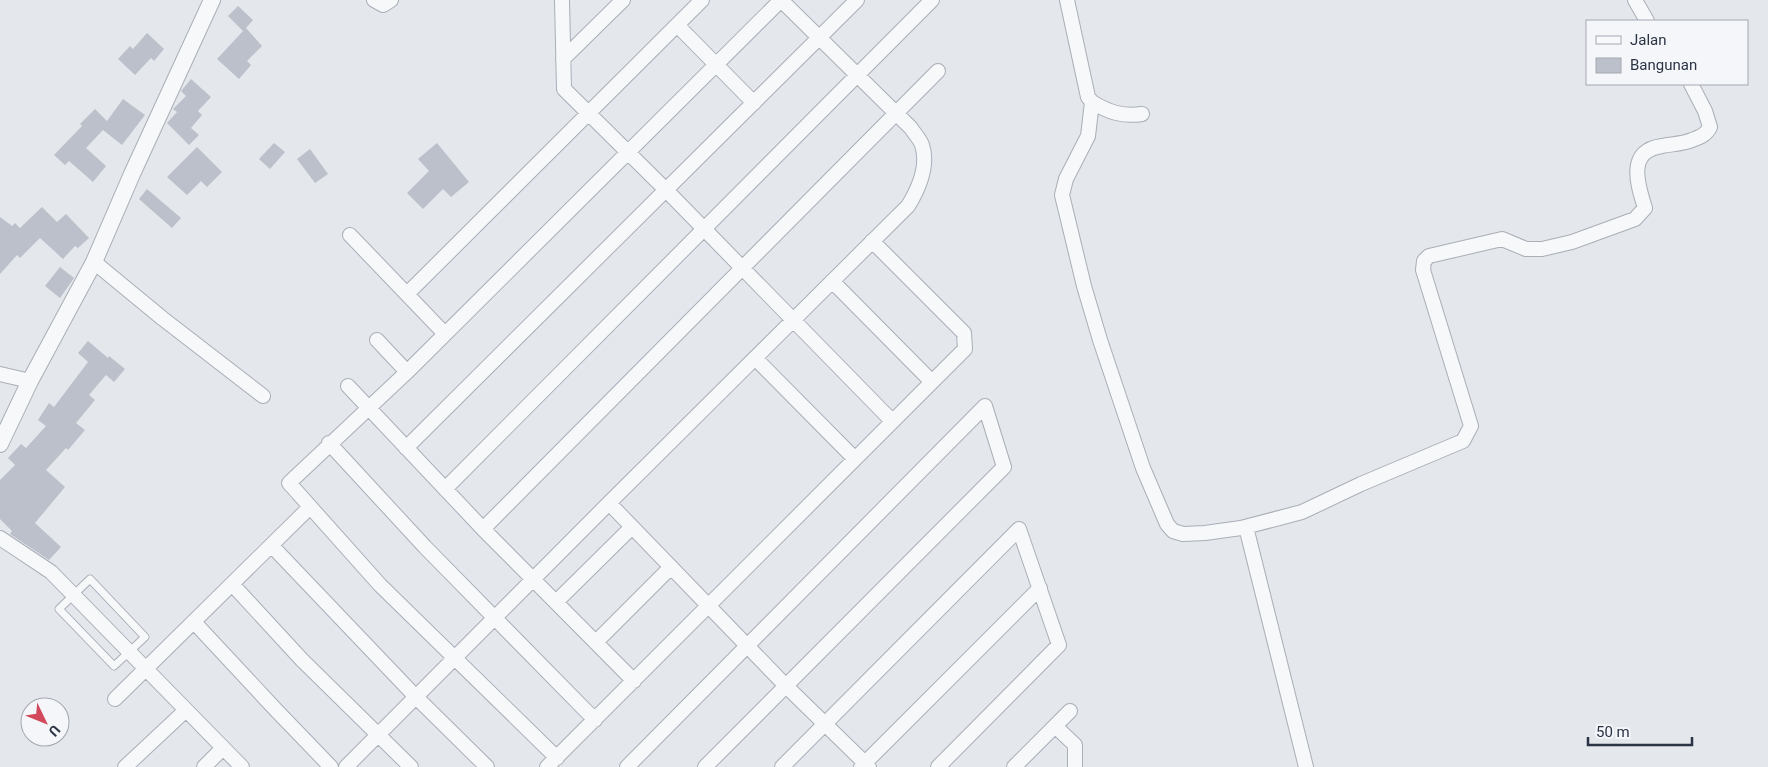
<svg xmlns="http://www.w3.org/2000/svg" width="1768" height="767" font-family="Roboto,sans-serif">
<rect width="100%" height="100%" fill="#e4e7ec"/>
<path fill="#bbc0ca" d="M 238,6 L 253,20 L 246,28 L 262,46 L 247,61 L 251,65 L 239,79 L 217,59 L 243,31 L 228,16 Z
M 147,33 L 164,49 L 154,61 L 151,58 L 135,75 L 118,59 L 130,46 L 133,49 Z
M 191,79 L 211,97 L 198,111 L 202,115 L 191,128 L 199,135 L 189,145 L 167,123 L 177,112 L 173,109 L 186,96 L 181,91 Z
M 123,99 L 145,115 L 122,145 L 103,130 L 86,148 L 106,166 L 93,182 L 69,161 L 65,165 L 54,155 L 82,126 L 80,124 L 95,109 L 107,121 Z
M 274,143 L 285,152 L 270,169 L 259,159 Z
M 437,143 L 469,182 L 451,197 L 443,189 L 423,209 L 407,193 L 429,171 L 418,159 Z
M 197,147 L 222,172 L 207,187 L 201,181 L 187,195 L 167,177 Z
M 310,149 L 328,174 L 315,183 L 297,159 Z
M 147,189 L 181,218 L 172,228 L 139,199 Z
M 42,207 L 57,222 L 66,214 L 89,238 L 78,248 L 75,246 L 63,259 L 40,238 L 20,258 L 17,255 L 0,274 L 0,217 L 12,226 L 15,223 L 20,228 Z
M 60,267 L 74,278 L 60,298 L 45,286 Z
M 88,341 L 108,358 L 109,356 L 125,369 L 114,382 L 106,375 L 89,395 L 95,400 L 76,423 L 85,430 L 68,450 L 66,448 L 46,470 L 65,487 L 35,523 L 61,547 L 49,560 L 10,534 L 12,531 L 0,519 L 0,480 L 15,465 L 8,458 L 21,444 L 26,448 L 46,426 L 38,420 L 49,403 L 54,407 L 88,362 L 78,353 Z"/>
<g fill="none" stroke-linecap="round" stroke-linejoin="round">
<defs>
<path id="service" d="M 90,579 L 145,637 L 114,666 L 59,609 Z"/>
<path id="minor" d="M 374,0 L 383,5 L 391,0
M 562,0 L 564,89 L 666,190 L 892,421
M 1067,0 L 1088,97 L 1092,102 L 1088,136 L 1066,179 L 1062,195 L 1084,286 L 1100,340 L 1143,468 L 1167,524 L 1173,531 L 1183,534 L 1205,533 L 1241,528 L 1302,512 L 1361,484 L 1463,441 L 1471,426 L 1423,270 L 1424,261 L 1429,256 L 1502,239 L 1526,249 L 1542,249 L 1572,242 L 1635,219 L 1645,208 C 1637,183 1627,151 1662,146 C 1672,144 1682,144 1692,140 C 1700,137 1706,135 1710,127 L 1705,111 L 1691,84
M 1635,0 L 1647,21
M 677,25 L 754,103
M 563,59 L 623,0
M 1092,102 C 1108,112 1123,117 1142,114
M 350,235 L 445,334
M 94,262 L 162,318 L 263,396
M 832,281 L 932,382
M 407,294 L 702,0
M 377,340 L 407,372
M 755,358 L 855,459
M 0,374 L 30,381
M 348,386 L 483,529 L 634,681
M 329,443 L 425,547 L 595,720
M 406,448 L 857,0
M 445,489 L 932,0
M 609,503 L 908,206 C 919,188 929,166 922,145 C 920,139 914,133 911,128 L 781,0
M 1246,527 L 1306,767
M 483,529 L 938,71
M 0,538 L 51,572 L 242,767
M 271,545 L 416,697 L 487,767
M 232,584 L 302,660 L 411,767
M 556,602 L 632,527
M 194,622 L 276,710 L 331,767
M 596,642 L 671,567
M 115,699 L 310,507
M 1055,726 L 1075,745 L 1075,767
M 557,758 L 380,585 L 289,483 L 407,372 L 781,0
M 125,767 L 186,710
M 204,767 L 223,748
M 346,767 L 609,503 L 786,686 L 869,767
M 547,767 L 965,349 L 964,333 L 872,241
M 627,767 L 985,406 L 1004,467 L 705,767
M 782,767 L 1019,529 L 1059,645 L 938,767
M 861,767 L 1040,588
M 1014,767 L 1070,711"/>
<path id="tertiary" d="M 0,444 L 30,381 L 94,262 L 132,174 L 212,0"/>
</defs>
<use href="#service" stroke="#a9aeb7" stroke-width="9"/>
<use href="#minor" stroke="#a9aeb7" stroke-width="16"/>
<use href="#tertiary" stroke="#a9aeb7" stroke-width="18"/>
<use href="#service" stroke="#f7f8fa" stroke-width="7"/>
<use href="#minor" stroke="#f7f8fa" stroke-width="14"/>
<use href="#tertiary" stroke="#f7f8fa" stroke-width="16"/>
</g>
<rect x="1586" y="20" width="162" height="65" fill="#f4f6f9" stroke="#a4a8b1"/>
<rect x="1596" y="36" width="25" height="8" fill="#f7f8fa" stroke="#a4a8b1"/>
<text x="1630" y="45" font-size="15" fill="#2b3445">Jalan</text>
<rect x="1596" y="58" width="25" height="15" fill="#bbc0ca" stroke="#a4a8b1"/>
<text x="1630" y="70" font-size="15" fill="#2b3445">Bangunan</text>
<g transform="translate(45 722) rotate(133)"><circle r="24" fill="#f4f6f9" stroke="#a4a8b1"/>
<path d="M0-4L9 19L0 12L-9 19Z" fill="#d1495b"/>
<text y="-8" font-size="14" font-weight="bold" text-anchor="middle" fill="#2b3445">U</text>
</g>
<path d="M1588 737v8h104v-8" fill="none" stroke="#2b3445" stroke-width="2.5"/>
<text x="1596" y="737" font-size="15" fill="#2b3445" stroke="#f4f6f9" stroke-width="4" paint-order="stroke">50 m</text>
</svg>
